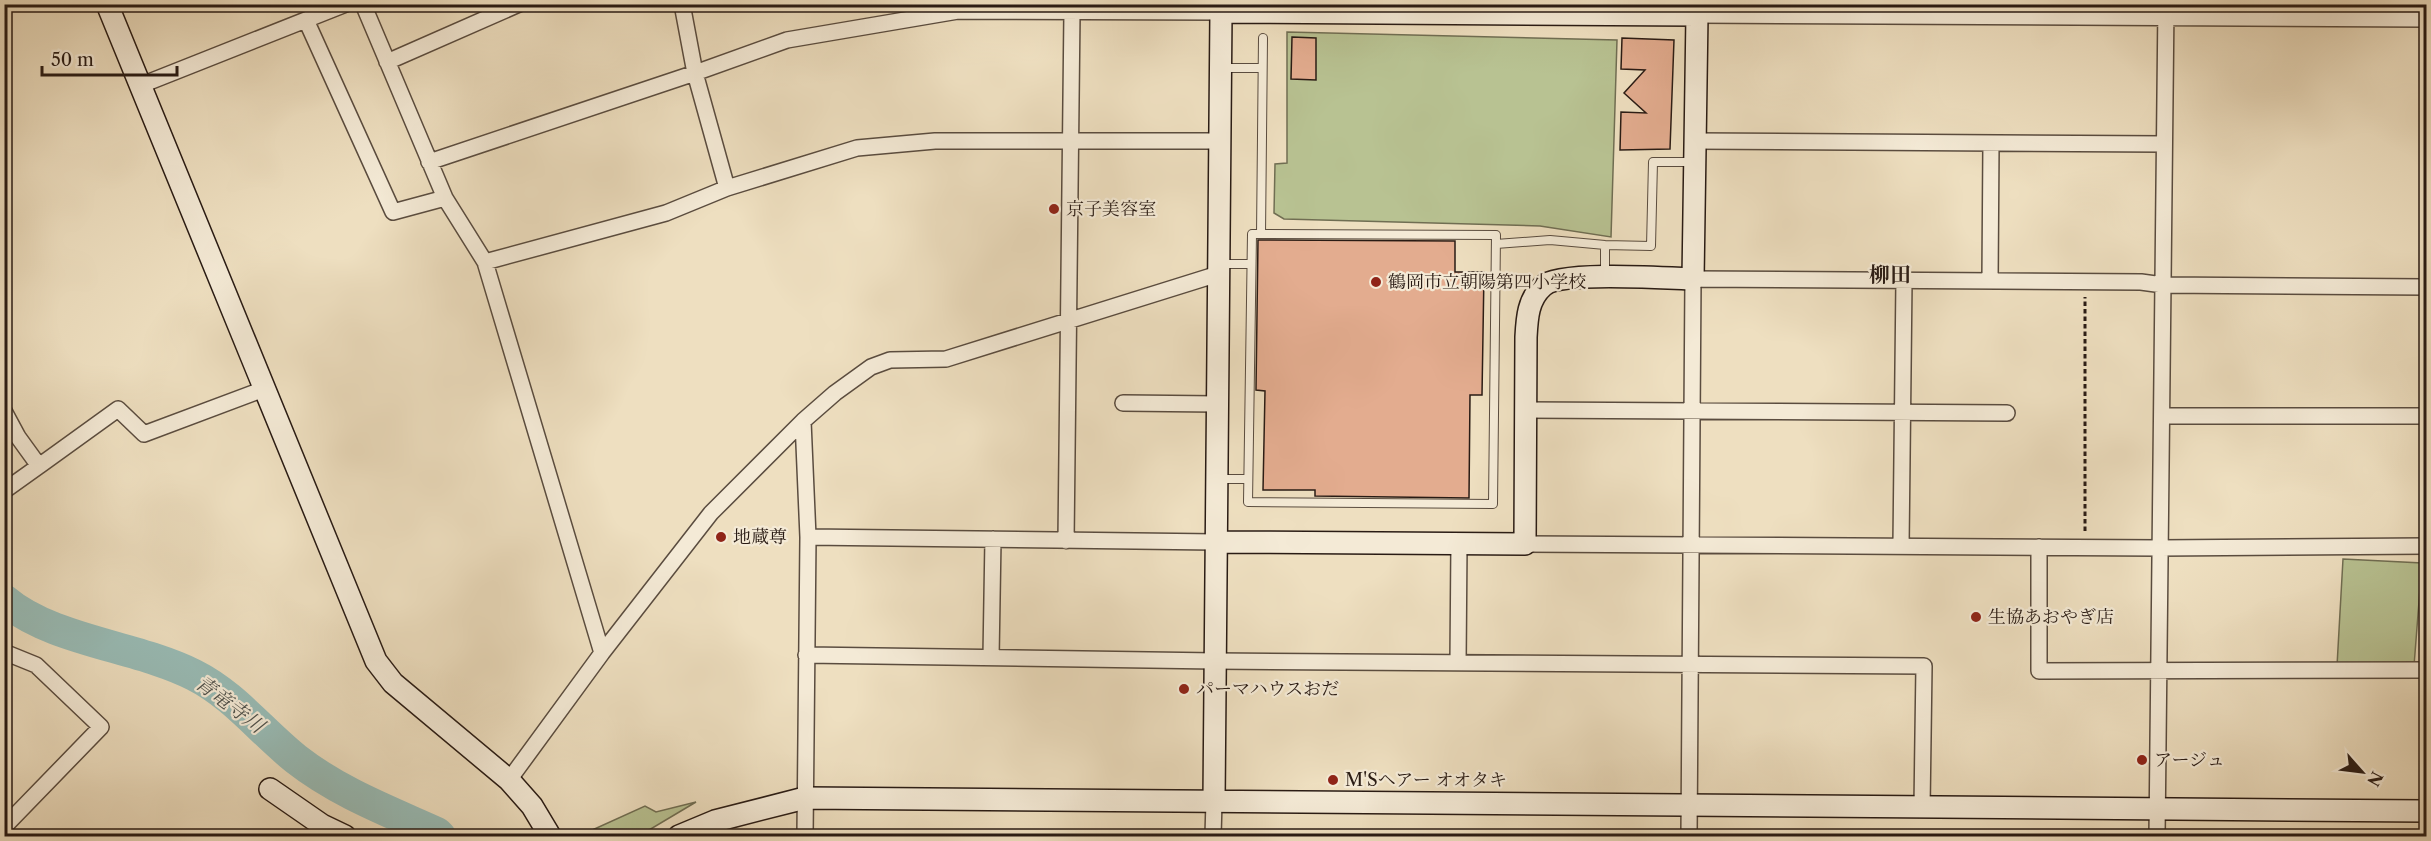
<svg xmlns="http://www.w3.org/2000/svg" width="2431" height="841" font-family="'Libre Caslon Text','Noto Serif JP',serif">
<rect width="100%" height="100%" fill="#eedfc0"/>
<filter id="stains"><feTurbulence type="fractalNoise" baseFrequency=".00333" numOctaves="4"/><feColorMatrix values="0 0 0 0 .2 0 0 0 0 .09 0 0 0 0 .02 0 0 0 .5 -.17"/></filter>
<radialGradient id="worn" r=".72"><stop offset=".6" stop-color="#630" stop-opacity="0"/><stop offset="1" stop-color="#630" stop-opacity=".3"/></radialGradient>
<path fill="#b8c292" stroke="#706e53" stroke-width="1.5" d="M 1287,32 L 1617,40 L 1611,237 L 1540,226 L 1284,219 L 1274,213 L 1275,164 L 1287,163 Z
M 2343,559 L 2422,563 L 2414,666 L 2337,666 Z
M 696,802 L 639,836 L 579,836 L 645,806 L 656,812 Z"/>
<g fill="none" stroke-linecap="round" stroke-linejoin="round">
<path stroke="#99bcb6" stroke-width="32" d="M 4,600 C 52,641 137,646 194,675 C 234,695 262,732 296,759 C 338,792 388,811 437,833 L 440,836"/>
</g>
<path fill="#e3ac8f" stroke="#291b14" stroke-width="1.5" d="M 1292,37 L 1316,38 L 1316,80 L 1291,79 Z
M 1622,38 L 1674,40 L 1670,149 L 1620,150 L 1621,112 L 1646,113 L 1624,93 L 1645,70 L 1621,69 Z
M 1258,240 L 1455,241 L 1455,272 L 1484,272 L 1482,395 L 1470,395 L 1469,498 L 1315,496 L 1315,490 L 1263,490 L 1265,391 L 1256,390 Z"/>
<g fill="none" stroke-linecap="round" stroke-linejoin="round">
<defs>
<path id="lane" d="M 1222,68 L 1262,68
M 1252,234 L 1496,235 L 1493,504 L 1248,502 Z
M 1261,234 L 1263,38
M 1496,244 L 1550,240 L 1605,245 L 1651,246 L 1653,162 L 1694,162
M 1220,264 L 1251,264
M 1605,276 L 1605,245
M 1220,479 L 1248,479"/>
<path id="street" d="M 363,4 L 445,198 L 485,262 L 602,653
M 682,4 L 695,73 L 727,188
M 1697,15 L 2426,19
M 306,20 L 393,212 L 445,198
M 387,62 L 519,4
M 139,86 L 346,4
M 1695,141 L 2164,144
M 429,162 L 695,73 L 787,40 L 958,11 L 1221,12 L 1221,4
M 485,262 L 666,213 L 727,188 L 857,148 L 935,141 L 1219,141
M 1990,281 L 1991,143
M 1123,403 L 1217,404
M 1526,410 L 2007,413
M 4,411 L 18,437 L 39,466 L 118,409 L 144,434 L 264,389
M 2162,416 L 2426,416
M 803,421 L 808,537 L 805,836
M 4,491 L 39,466
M 808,537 L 1215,542
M 1066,541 L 1072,12 L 1069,4
M 1525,544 L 2160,548 L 2426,546
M 1901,546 L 1904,280
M 2039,547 L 2039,671 L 2426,670
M 4,652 L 36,665 L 101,727 L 4,827
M 806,655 L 1215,661 L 1924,666 L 1922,807
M 991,657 L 993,539
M 1458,663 L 1459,543
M 509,780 L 602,653 L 711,513 L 803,421 L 835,393 L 871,367 L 890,360 L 946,359 L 1218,274
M 1213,836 L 1214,801
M 1689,836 L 1693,279 L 2141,282 L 2163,285 L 2426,287
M 2157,836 L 2166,4"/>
<path id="secondary" d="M 107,4 L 376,661 L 393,683 L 509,780 L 532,806 L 550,836
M 270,789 L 322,825 L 345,836
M 1214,801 L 1221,12 L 1697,15 L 1693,279 C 1667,278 1559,271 1543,286 C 1528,299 1527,318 1526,337 L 1525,544 L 1215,542
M 679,836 L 715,821 L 805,798 L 2426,811"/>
</defs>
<use href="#lane" stroke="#5a4c3f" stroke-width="10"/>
<use href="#street" stroke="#5a4c3f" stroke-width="18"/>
<use href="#secondary" stroke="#291b14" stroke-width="24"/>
<path stroke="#291b14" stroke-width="3" stroke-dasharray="4.5 3" stroke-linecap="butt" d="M 2085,531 L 2085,297"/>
<use href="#lane" stroke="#f4ead6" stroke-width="8"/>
<use href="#street" stroke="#f4ead6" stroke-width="15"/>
<use href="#secondary" stroke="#f4ead6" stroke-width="21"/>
</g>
<g fill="#8f2418" stroke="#f4ead6" stroke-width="2">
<circle cx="1054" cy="209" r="6"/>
<circle cx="1376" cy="282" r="6"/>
<circle cx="721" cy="537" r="6"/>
<circle cx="1976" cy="617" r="6"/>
<circle cx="1184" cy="689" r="6"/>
<circle cx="2142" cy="760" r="6"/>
<circle cx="1333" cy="780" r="6"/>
</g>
<g text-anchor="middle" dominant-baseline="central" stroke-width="4.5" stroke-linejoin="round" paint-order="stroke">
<g font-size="18" fill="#291b14" stroke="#f4ead6" text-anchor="start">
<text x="1066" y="209">京子美容室</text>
<text x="1388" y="282">鶴岡市立朝陽第四小学校</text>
<text x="733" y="537">地蔵尊</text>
<text x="1988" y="617">生協あおやぎ店</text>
<text x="1196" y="689">パーマハウスおだ</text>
<text x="2154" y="760">アージュ</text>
<text x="1345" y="780">M'Sヘアー オオタキ</text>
</g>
<g font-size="20" font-style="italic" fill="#50534d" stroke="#f4ead6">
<text transform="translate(230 704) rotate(37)">青竜寺川</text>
</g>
<g font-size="21" font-weight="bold" fill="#291b14" stroke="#f4ead6">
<text x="1890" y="274">柳田</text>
</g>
</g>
<rect width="2431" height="841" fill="none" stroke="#eedfc0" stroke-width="24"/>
<rect x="6" y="6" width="2419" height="829" fill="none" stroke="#291b14" stroke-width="3"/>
<rect x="12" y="12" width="2407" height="817" fill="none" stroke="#291b14" stroke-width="1.5"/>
<g transform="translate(2362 772) rotate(118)" stroke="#f4ead6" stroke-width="4.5" paint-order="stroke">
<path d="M0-4.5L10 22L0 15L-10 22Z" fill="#291b14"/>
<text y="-9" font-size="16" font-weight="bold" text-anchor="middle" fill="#291b14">N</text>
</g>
<path d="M42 66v9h135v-9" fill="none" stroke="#291b14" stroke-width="3"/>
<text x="51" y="66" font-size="18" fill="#291b14" stroke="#f4ead6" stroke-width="4.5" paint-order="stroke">50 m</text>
<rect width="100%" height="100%" filter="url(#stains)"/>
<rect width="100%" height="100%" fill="url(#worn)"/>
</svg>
